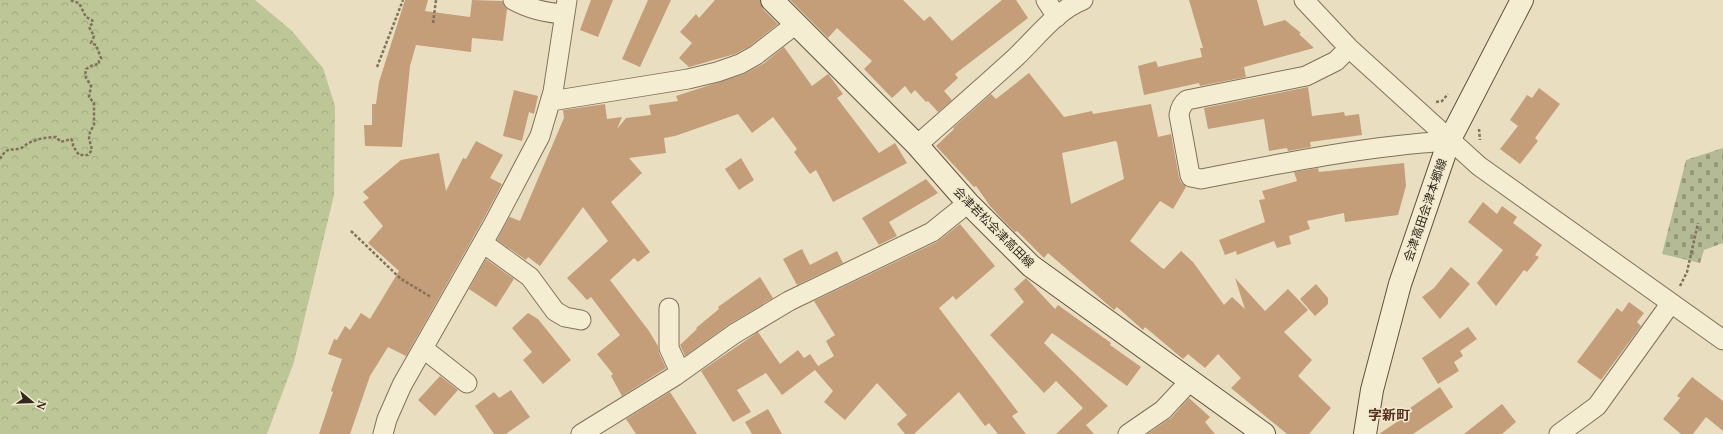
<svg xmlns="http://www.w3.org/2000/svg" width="1723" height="434" font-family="'Noto Serif','Noto Sans JP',serif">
<defs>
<pattern id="forest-crowns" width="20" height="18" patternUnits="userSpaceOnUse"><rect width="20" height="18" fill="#bdc696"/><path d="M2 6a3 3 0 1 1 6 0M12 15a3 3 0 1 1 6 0" fill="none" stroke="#a3aa81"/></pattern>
<pattern id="cemetery-stones" width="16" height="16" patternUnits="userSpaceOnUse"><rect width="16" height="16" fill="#b4bb94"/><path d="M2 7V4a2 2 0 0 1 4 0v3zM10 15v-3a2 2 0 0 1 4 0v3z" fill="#939878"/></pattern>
</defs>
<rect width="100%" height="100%" fill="#e9dfc0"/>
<path fill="url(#forest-crowns)" d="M 0,0 L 255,0 L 291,30 L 323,68 L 335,106 L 334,195 L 294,362 L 267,434 L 0,434 Z"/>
<path fill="url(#cemetery-stones)" d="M 1723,148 L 1723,243 L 1704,250 L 1700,263 L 1662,254 L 1686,160 Z"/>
<path fill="#c49d79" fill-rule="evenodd" d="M 405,0 L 428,0 L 425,11 L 470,17 L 472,0 L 502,1 L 507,9 L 503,41 L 472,38 L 471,52 L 416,45 L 410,66 L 402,147 L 365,146 L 364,125 L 372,125 L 372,104 L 376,104 L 379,82 Z
M 591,0 L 613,0 L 598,37 L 580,30 Z
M 648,0 L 671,0 L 640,67 L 622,59 Z
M 715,0 L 760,0 L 763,9 L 778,24 L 750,46 L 735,54 L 689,67 L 679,58 L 692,43 L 680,32 L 696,14 L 699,18 Z
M 790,0 L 903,0 L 924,21 L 930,16 L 952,41 L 1002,0 L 1016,0 L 1028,18 L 955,74 L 958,78 L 944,91 L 952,100 L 938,112 L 928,101 L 926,102 L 915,90 L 911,94 L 905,86 L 892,98 L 864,69 L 872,61 L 837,28 L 828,38 Z
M 1189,0 L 1257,0 L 1264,26 L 1285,20 L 1301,33 L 1299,34 L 1314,48 L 1244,67 L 1246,77 L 1200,86 L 1199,83 L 1144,95 L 1138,66 L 1156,61 L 1158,67 L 1202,57 L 1200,48 L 1203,48 Z
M 784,47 L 812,86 L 828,74 L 829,75 L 843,94 L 837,98 L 879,153 L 895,143 L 907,163 L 833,202 L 816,170 L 810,174 L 794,152 L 797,149 L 773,117 L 752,133 L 738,114 L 675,136 L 664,138 L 666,153 L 629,158 L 642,173 L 611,202 L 650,252 L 638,262 L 634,258 L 610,280 L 649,331 L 658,346 L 659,353 L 666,368 L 622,396 L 611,376 L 613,374 L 597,354 L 620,335 L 591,297 L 587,300 L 567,278 L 608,241 L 583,207 L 540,266 L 528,257 L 526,260 L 497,240 L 510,216 L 510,217 L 520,221 L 564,118 L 563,110 L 605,104 L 607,119 L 622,117 L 617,129 L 626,118 L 651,115 L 649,105 L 678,101 L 676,96 L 744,74 L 763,64 Z
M 1029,73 L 1064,117 L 1092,111 L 1093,114 L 1151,104 L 1158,137 L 1171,134 L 1179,177 L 1181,182 L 1186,187 L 1173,209 L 1160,201 L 1130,241 L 1162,268 L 1164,269 L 1181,251 L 1193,262 L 1224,305 L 1232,297 L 1245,309 L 1235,278 L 1265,311 L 1288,289 L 1308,310 L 1284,332 L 1312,360 L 1298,376 L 1331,408 L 1309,434 L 1287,434 L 1231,388 L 1241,378 L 1218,354 L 1205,368 L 1188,354 L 1183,359 L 1145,327 L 1143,330 L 1117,307 L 1114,310 L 1048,253 L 1044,258 L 1017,231 L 1015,232 L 1002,219 L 990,206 L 976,186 L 974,187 L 936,146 L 954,129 L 953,128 L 991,94 L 996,99 ZM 1115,141 L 1117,142 L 1124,179 L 1071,204 L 1062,153 Z
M 1308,87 L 1312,116 L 1344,112 L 1345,116 L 1359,114 L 1362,135 L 1310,142 L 1311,147 L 1288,151 L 1287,148 L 1269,151 L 1264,119 L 1208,129 L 1204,108 Z
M 1539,88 L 1560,104 L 1535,138 L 1538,141 L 1520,164 L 1500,149 L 1518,126 L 1510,120 L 1527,95 L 1532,98 Z
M 514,90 L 538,96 L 534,114 L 529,112 L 522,141 L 503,136 Z
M 476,141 L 503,155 L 490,178 L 502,184 L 483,220 L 406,356 L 388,347 L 370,376 L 350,434 L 319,434 L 333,392 L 331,391 L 342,359 L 328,354 L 334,339 L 337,340 L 345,326 L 350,330 L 361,313 L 370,319 L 399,271 L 368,243 L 383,226 L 363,202 L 369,198 L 363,192 L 401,160 L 439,153 L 446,191 L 463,158 L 466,159 Z
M 741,158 L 754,180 L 739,190 L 725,169 Z
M 1404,163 L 1406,186 L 1398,215 L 1345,222 L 1344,213 L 1307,221 L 1310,229 L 1289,236 L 1291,244 L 1277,248 L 1274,241 L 1237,255 L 1236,251 L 1225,255 L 1219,240 L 1265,222 L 1259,200 L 1265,199 L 1262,191 L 1297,181 L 1294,172 L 1318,168 L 1319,172 Z
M 926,179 L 938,193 L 889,222 L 897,236 L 879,245 L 862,218 Z
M 1483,202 L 1497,214 L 1502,206 L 1517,217 L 1513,223 L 1542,245 L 1535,255 L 1539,257 L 1527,272 L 1524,270 L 1496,306 L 1477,283 L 1503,250 L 1468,222 Z
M 960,224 L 995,266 L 956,300 L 953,296 L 939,308 L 1018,412 L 1012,416 L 1026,434 L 998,434 L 989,423 L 985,426 L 959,392 L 914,434 L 905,434 L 897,424 L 907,415 L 877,383 L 845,420 L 824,402 L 833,391 L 815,370 L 782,395 L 766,373 L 737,390 L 751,412 L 733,422 L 701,371 L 758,332 L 780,364 L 798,350 L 804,358 L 810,354 L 818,366 L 834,356 L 826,341 L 835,335 L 814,301 L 937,242 Z
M 802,249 L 810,265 L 837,251 L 843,263 L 797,285 L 783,259 Z
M 486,259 L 514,279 L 496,307 L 469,289 Z
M 1451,267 L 1470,284 L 1440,319 L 1422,297 L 1434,288 Z
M 760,277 L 773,298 L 728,325 L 685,356 L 680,345 L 697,329 L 696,328 L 719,309 L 718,307 Z
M 1026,278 L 1055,309 L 1058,305 L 1111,343 L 1110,345 L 1141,367 L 1127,386 L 1052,333 L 1044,343 L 1108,406 L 1086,425 L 1094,434 L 1056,434 L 1083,408 L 1056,381 L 1044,393 L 990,335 L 1024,302 L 1014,289 Z
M 1316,284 L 1328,298 L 1328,304 L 1315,316 L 1300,299 Z
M 1629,302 L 1644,313 L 1637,322 L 1641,326 L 1601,380 L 1577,362 L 1617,308 L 1622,312 Z
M 528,313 L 538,319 L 571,360 L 543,384 L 523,360 L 532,352 L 512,328 Z
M 1468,327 L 1477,339 L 1460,351 L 1463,356 L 1454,362 L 1459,371 L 1438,384 L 1422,358 Z
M 440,376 L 458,390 L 435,416 L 418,400 Z
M 1692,377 L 1723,401 L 1723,431 L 1706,417 L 1693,434 L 1681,434 L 1663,419 L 1680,398 L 1677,396 Z
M 1440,387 L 1453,407 L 1413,434 L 1379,434 L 1413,411 L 1410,408 Z
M 511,390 L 530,417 L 506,434 L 494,434 L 475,406 L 494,392 L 499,398 Z
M 670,392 L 697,434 L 636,434 L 626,419 Z
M 1189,398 L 1210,417 L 1205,422 L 1215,434 L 1147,434 L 1171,418 Z
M 1502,404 L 1516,422 L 1502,434 L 1464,434 Z
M 768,409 L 782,434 L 752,434 L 745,422 Z"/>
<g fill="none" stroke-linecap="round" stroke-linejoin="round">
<defs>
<path id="street" d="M 513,0 C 529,9 546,13 565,14
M 1046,0 L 1057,17
M 1304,0 L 1349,48 L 1479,166 L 1723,340
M 1349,48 L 1336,61 L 1306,76 L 1187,100 C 1182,104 1180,108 1179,115 L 1190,175 L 1191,177 L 1201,179 C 1283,163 1366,146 1449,141
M 551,101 L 688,79 L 717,72 L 740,64 L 756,55 L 796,24
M 917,145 C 950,116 983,87 1016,57 C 1035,39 1058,9 1083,0
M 483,243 L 530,277 L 555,311 L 565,317 L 581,320
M 669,308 L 669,348 L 680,372
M 424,349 L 467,383
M 383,434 L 387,419 L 402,385 L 493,225 L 540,136 L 553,92 L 567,0
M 581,434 L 675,376 L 734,334 L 789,301 L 932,232 L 968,203
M 1128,434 L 1163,410 L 1190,381
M 1559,434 L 1597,406 L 1671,303"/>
<path id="secondary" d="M 772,0 L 917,145 L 968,203 L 1031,266 L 1264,434
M 1365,434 L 1372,390 L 1400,284 L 1449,141 L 1522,0"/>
</defs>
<use href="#street" stroke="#81715a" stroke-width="21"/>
<use href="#secondary" stroke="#62523d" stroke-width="24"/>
<path stroke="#81715a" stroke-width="2.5" stroke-dasharray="3 2" stroke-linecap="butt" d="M 433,23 L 436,0
M 377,67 L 403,0
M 1436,102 L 1442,101 L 1448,94
M 1479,129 L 1480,140
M 0,159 C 8,145 10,152 21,148 C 24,147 26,144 29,143 C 37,139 47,137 56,137 L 61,142 L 71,139 L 73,142 L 73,146 L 79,155 L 88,155 L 92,150 L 89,138 L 90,132 L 94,125 L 94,103 L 89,97 L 91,86 L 85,76 L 86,69 L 93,65 L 99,64 L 99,61 L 101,58 L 96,45 L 91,43 L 94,36 L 89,27 L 93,23 L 92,20 L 86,17 L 79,3 L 69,0
M 351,231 L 401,279 L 431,297
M 1680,286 L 1687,272 L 1698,223"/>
<use href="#street" stroke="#f5edd2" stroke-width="19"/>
<use href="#secondary" stroke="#f5edd2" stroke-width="22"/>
</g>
<g text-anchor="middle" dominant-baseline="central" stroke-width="3" stroke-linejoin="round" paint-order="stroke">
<g font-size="12" fill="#32281d" stroke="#f1eacf">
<text transform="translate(1425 210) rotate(-71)">会津高田会津本郷線</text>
<text transform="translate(994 227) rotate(45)">会津若松会津高田線</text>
</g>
<g font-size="14" font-weight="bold" fill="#5a3020" stroke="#f1eacf">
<text x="1389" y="414">字新町</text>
</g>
</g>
<g transform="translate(32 402) rotate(109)" stroke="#f1eacf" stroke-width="3" paint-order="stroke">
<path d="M0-3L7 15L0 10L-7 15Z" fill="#32281d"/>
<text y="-6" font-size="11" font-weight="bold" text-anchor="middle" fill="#32281d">N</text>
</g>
</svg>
